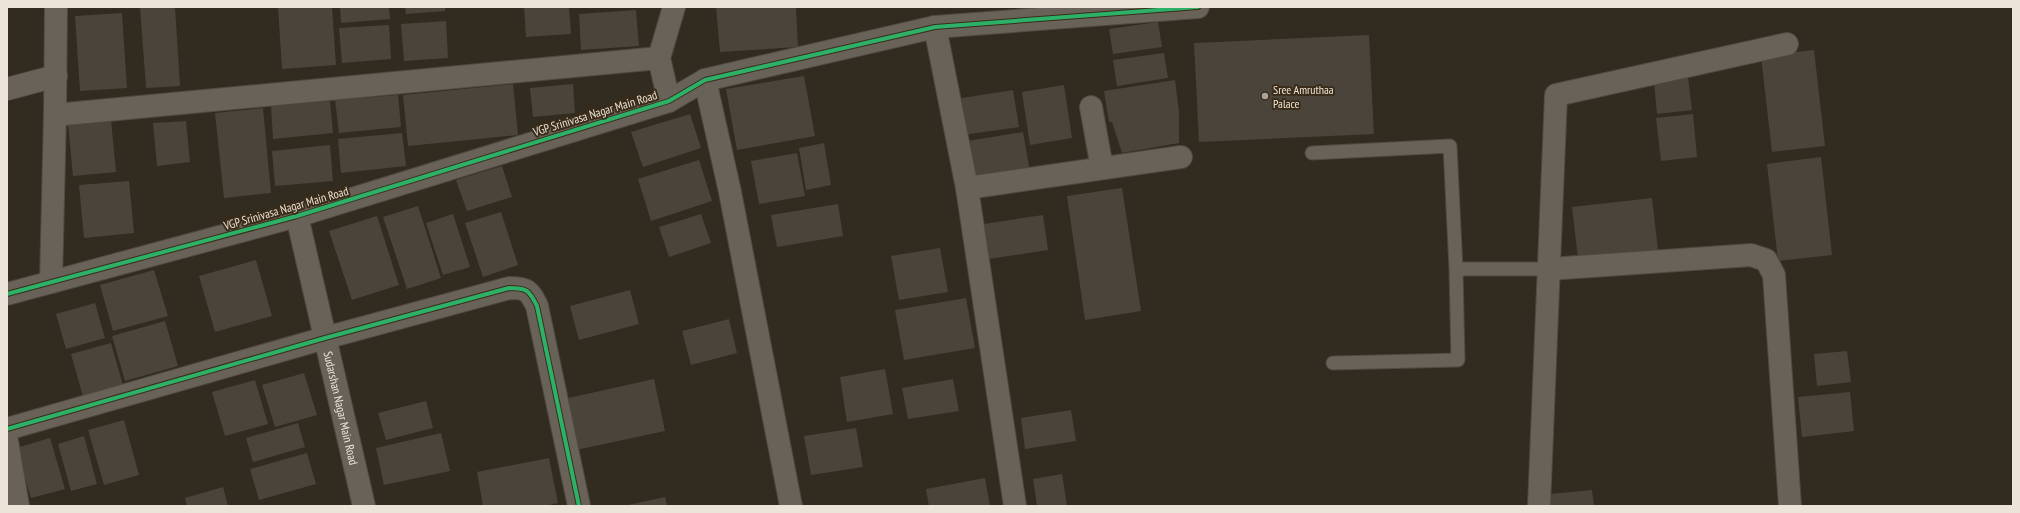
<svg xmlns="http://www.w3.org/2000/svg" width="2020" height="513" font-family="'PT Sans Narrow',sans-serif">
<rect width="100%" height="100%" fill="#322b20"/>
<path fill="#4a443b" d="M 140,7 L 175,7 L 180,86 L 146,88 Z
M 278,7 L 332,7 L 336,65 L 282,69 Z
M 340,7 L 389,7 L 390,19 L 341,23 Z
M 405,7 L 445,7 L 445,11 L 406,14 Z
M 524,7 L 569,7 L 571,34 L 526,37 Z
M 716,7 L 796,7 L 798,47 L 720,52 Z
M 636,10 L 639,46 L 581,50 L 579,14 Z
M 122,13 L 127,88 L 80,91 L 75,16 Z
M 446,21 L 448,58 L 404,61 L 401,24 Z
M 1158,22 L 1162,47 L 1113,54 L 1109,29 Z
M 389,25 L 391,59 L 342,63 L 339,28 Z
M 1369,35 L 1374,134 L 1199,142 L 1194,43 Z
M 1814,50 L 1825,146 L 1772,152 L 1761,56 Z
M 1164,53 L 1168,78 L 1117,86 L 1113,60 Z
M 804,76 L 815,136 L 737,150 L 726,89 Z
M 1688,78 L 1692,110 L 1657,114 L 1654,82 Z
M 1175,80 L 1179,112 L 1179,143 L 1122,153 L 1112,122 L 1109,122 L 1104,91 Z
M 513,84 L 518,135 L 408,146 L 403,95 Z
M 573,84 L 575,113 L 533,117 L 530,88 Z
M 1064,85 L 1072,138 L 1030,145 L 1022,92 Z
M 1013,90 L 1019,127 L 962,135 L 956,99 Z
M 398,95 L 401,127 L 339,133 L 335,100 Z
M 330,101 L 333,133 L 273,139 L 271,106 Z
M 263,108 L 271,193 L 224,198 L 215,113 Z
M 690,114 L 701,148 L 643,167 L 631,132 Z
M 1693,114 L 1697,157 L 1661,161 L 1656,118 Z
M 111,120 L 116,172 L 73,176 L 68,124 Z
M 186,121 L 190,162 L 157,166 L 153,123 Z
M 1023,132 L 1030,172 L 968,181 L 962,142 Z
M 402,133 L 406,166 L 341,173 L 338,139 Z
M 824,143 L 831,185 L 806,190 L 799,148 Z
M 330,145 L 333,181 L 275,186 L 272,151 Z
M 797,153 L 805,196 L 759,204 L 751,161 Z
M 1821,157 L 1832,255 L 1778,261 L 1767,164 Z
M 699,160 L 712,201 L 651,221 L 638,179 Z
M 502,166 L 512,197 L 467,211 L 456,180 Z
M 129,181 L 134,233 L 84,238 L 79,185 Z
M 1122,188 L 1141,311 L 1085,320 L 1067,196 Z
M 1652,198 L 1658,250 L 1578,259 L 1572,207 Z
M 838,204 L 843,236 L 777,247 L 771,215 Z
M 418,206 L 441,278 L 407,289 L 383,217 Z
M 501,212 L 518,265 L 483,277 L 465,223 Z
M 453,214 L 470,267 L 443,275 L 426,223 Z
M 701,214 L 711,243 L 669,257 L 659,227 Z
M 1043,215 L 1048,250 L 989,259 L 984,224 Z
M 377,216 L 399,285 L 352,300 L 329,231 Z
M 940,248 L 948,292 L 899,300 L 891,256 Z
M 256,260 L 272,316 L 215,332 L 199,276 Z
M 154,270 L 168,316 L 113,331 L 100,285 Z
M 630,290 L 639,324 L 579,340 L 570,306 Z
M 966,298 L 975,348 L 904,360 L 895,310 Z
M 95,303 L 105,338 L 66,349 L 56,314 Z
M 729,319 L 737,353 L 691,365 L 682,331 Z
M 165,321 L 178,366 L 125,381 L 112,336 Z
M 111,343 L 124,389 L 84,400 L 71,354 Z
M 1847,351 L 1851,382 L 1817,386 L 1814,354 Z
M 885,369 L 893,414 L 847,422 L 840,377 Z
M 304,373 L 317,415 L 275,427 L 262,385 Z
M 654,379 L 665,431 L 576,450 L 564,399 Z
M 953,379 L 959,411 L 908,419 L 902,388 Z
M 255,380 L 268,424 L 225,436 L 212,392 Z
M 1850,392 L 1854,431 L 1802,437 L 1798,397 Z
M 426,401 L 433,428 L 386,440 L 378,413 Z
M 1071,410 L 1076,441 L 1025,449 L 1021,418 Z
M 124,420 L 139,475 L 104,485 L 88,430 Z
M 298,423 L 305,447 L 253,462 L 246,438 Z
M 856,428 L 863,467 L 811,475 L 804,436 Z
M 441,433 L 450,471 L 384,485 L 376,448 Z
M 84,436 L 97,484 L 71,491 L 58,444 Z
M 50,438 L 65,489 L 31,498 L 16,448 Z
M 307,453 L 316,484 L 259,500 L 250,469 Z
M 549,458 L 558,503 L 545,506 L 483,506 L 477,472 Z
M 1062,474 L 1067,506 L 1037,506 L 1033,479 Z
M 985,478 L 990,506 L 929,506 L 926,489 Z
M 223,487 L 228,506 L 187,506 L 185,498 Z
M 1592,490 L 1594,506 L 1551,506 L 1550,494 Z
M 665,497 L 667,506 L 629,506 L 628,505 Z"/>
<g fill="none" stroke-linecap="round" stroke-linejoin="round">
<defs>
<path id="lane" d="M 1312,153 L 1450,146 L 1456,269 L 1549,269
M 1333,363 L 1458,360 L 1456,269"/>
<g id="street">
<path d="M 935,27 L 967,188 L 1015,506"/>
<path d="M 705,80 L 730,192 L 791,506"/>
<path d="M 7,89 L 56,76"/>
<path d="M 669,101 L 659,58 L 674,7"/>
<path d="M 1091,107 L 1102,168"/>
<path d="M 55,115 L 56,7"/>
<path d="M 967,188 L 1181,157"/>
<path id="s1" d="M 297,216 L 364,506"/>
<path d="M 1549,269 L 1751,255 L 1766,260 L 1774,275 L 1790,506"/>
<path d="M 51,282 L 55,115 L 659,58"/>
<path d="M 7,294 L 297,216 L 669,101 L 705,80 L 935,27 L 1198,7"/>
<path d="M 7,429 L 325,338 L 509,288 C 527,288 529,290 537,306 L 579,506"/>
<path d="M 7,441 L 18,506"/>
<path d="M 1539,506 L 1556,95 L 1787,44"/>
</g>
</defs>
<use href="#lane" stroke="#4f4940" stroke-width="15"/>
<use href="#street" stroke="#4f4940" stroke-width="24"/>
<use href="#lane" stroke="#686259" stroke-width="13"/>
<use href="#street" stroke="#686259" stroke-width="22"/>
<defs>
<path id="cycleway" d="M 7,294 L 297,216 L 669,101 L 705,80 L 935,27 L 1198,7
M 7,429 L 325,338 L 509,288 C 527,288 529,290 537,306 L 579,506"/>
</defs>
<use href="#cycleway" stroke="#3a2c18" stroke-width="6"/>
<use href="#cycleway" stroke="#2db169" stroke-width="4"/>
</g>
<circle fill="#aba398" stroke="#3a2c18" stroke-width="1.5" cx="1265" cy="96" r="4"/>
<g text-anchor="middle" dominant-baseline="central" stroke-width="4" stroke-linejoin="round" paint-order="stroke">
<g font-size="12" fill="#ece4d8" stroke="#3a2c18" text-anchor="start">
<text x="1273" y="89">Sree Amruthaa<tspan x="1273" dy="14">Palace</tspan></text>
</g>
<g font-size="12" fill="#ece4d8" stroke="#3a2c18">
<text transform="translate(595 113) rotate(-17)">VGP Srinivasa Nagar Main Road</text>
<text transform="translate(286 208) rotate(-16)">VGP Srinivasa Nagar Main Road</text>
<text stroke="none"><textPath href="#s1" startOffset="197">Sudarshan Nagar Main Road</textPath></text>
</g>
</g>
<rect width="2020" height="513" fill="none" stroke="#ece4d8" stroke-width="16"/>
</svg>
